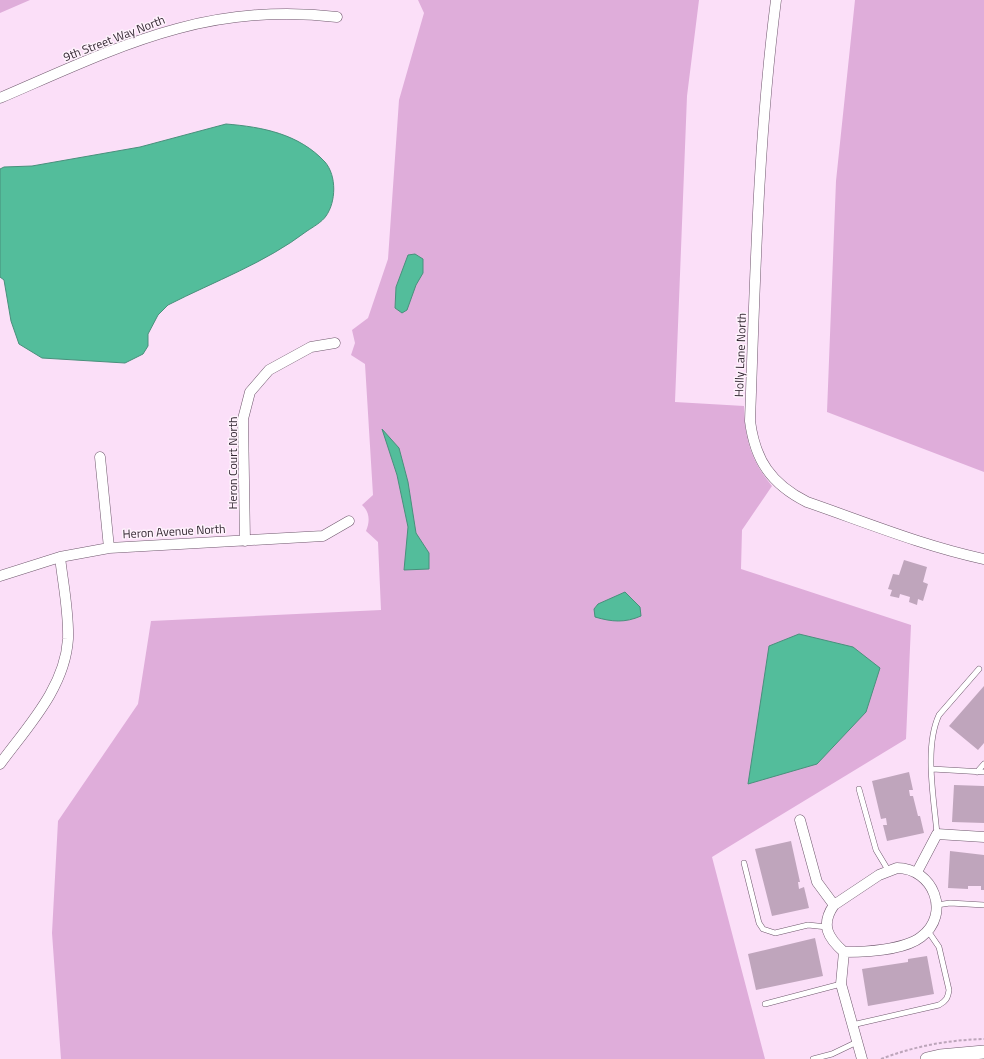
<svg xmlns="http://www.w3.org/2000/svg" width="984" height="1059" font-family="'Titillium Web',sans-serif">
<rect width="100%" height="100%" fill="#fbdff8"/>
<path fill="#dfadda" d="M 0,0 L 30,0 L 0,13 Z
M 418,0 L 699,0 L 687,96 L 675,402 L 744,406 C 744,436 751,462 772,486 L 742,530 L 741,569 L 911,625 L 906,739 L 712,857 L 765,1059 L 61,1059 L 52,933 L 58,821 L 138,704 L 151,621 L 381,610 L 378,542 L 366,531 C 370,522 370,512 362,505 L 373,495 L 365,364 L 351,355 L 355,343 L 352,330 L 368,318 L 388,259 L 399,100 L 424,13 Z
M 855,0 L 984,0 L 984,472 L 827,412 L 836,181 Z"/>
<path fill="#53bd9b" stroke="#49907c" d="M 226,124 C 263,127 299,134 325,162 C 337,176 336,202 326,216 C 322,222 313,227 307,231 C 265,263 215,281 168,305 L 158,315 L 148,334 L 148,346 L 143,354 L 125,363 L 42,358 L 19,344 L 11,321 L 4,280 L 0,277 L 0,169 L 4,167 L 32,166 L 140,147 Z
M 415,254 L 423,259 L 423,273 L 416,285 L 407,310 L 402,313 L 395,308 L 396,287 L 408,255 Z
M 382,429 L 399,448 L 408,482 L 416,533 L 429,553 L 429,569 L 404,570 L 408,527 L 397,475 Z
M 625,592 L 640,607 L 641,616 C 625,623 612,622 595,617 L 594,609 L 598,604 Z
M 799,634 L 853,647 L 880,668 L 866,712 L 817,764 L 748,784 L 769,646 Z"/>
<path fill="#bfa5bc" d="M 904,560 L 927,567 L 923,582 L 928,584 L 923,601 L 918,599 L 917,605 L 909,602 L 910,597 L 900,594 L 899,598 L 890,596 L 892,590 L 888,589 L 893,574 L 899,575 Z
M 984,686 L 984,743 L 978,750 L 949,726 Z
M 909,772 L 913,790 L 909,790 L 910,796 L 913,796 L 918,816 L 920,816 L 924,833 L 887,841 L 883,825 L 887,825 L 886,818 L 881,819 L 872,781 Z
M 954,785 L 984,786 L 984,823 L 952,822 Z
M 791,841 L 800,882 L 798,882 L 799,889 L 804,887 L 809,908 L 772,916 L 755,849 Z
M 950,851 L 984,855 L 984,890 L 981,890 L 981,886 L 968,886 L 968,889 L 948,888 Z
M 815,938 L 823,976 L 756,990 L 748,954 Z
M 927,956 L 934,994 L 868,1006 L 862,969 L 908,962 L 908,959 Z"/>
<g fill="none" stroke-linecap="round" stroke-linejoin="round">
<defs>
<path id="service" d="M 932,769 L 984,772
M 977,772 L 984,764
M 859,789 L 876,850 L 888,870
M 937,834 C 934,799 924,747 939,715 L 979,669
M 744,863 L 759,923 L 763,929 L 775,933 L 808,925 L 827,927
M 937,905 L 950,903 L 984,905
M 765,1004 L 841,984
M 852,1025 L 939,1005 C 946,1001 948,998 949,990 L 939,947 L 928,931
M 813,1059 L 832,1054 L 857,1042"/>
<path id="minor" d="M 776,0 C 758,140 755,280 750,421 C 755,460 771,484 807,502 C 865,522 923,546 984,559
M 0,98 C 116,48 206,1 337,17
M 100,457 L 109,548
M 245,541 L 243,419 L 250,392 L 269,370 L 311,347 L 335,343
M 0,576 L 60,557 L 109,548 L 323,536 L 349,521
M 0,764 C 27,727 65,688 68,639 C 69,612 63,584 60,557
M 800,820 L 817,882 L 834,905
M 897,868 C 933,868 952,914 921,937 C 904,950 865,952 844,952 C 828,938 820,925 834,905 L 879,875 Z
M 917,872 L 937,834 L 984,837
M 844,952 L 841,984 L 862,1059"/>
<path id="tertiary" d="M 927,1059 L 940,1056 L 984,1052"/>
</defs>
<use href="#service" stroke="#6f586d" stroke-width="6"/>
<use href="#minor" stroke="#6f586d" stroke-width="11"/>
<use href="#tertiary" stroke="#6f586d" stroke-width="14"/>
<path stroke="#bca5ba" stroke-width="2" stroke-dasharray="3 2" stroke-linecap="butt" d="M 881,1059 C 915,1046 948,1040 984,1039"/>
<use href="#service" stroke="#fff" stroke-width="5"/>
<use href="#minor" stroke="#fff" stroke-width="10"/>
<use href="#tertiary" stroke="#fff" stroke-width="13"/>
</g>
<g text-anchor="middle" dominant-baseline="central" stroke-width="3" stroke-linejoin="round" paint-order="stroke">
<g font-size="12" fill="#332832" stroke="#fef2fc">
<text transform="translate(114 38) rotate(-21)">9th Street Way North</text>
<text transform="translate(740 355) rotate(-88)">Holly Lane North</text>
<text transform="translate(232 463) rotate(-90)">Heron Court North</text>
<text transform="translate(174 531) rotate(-3)">Heron Avenue North</text>
</g>
</g>
</svg>
